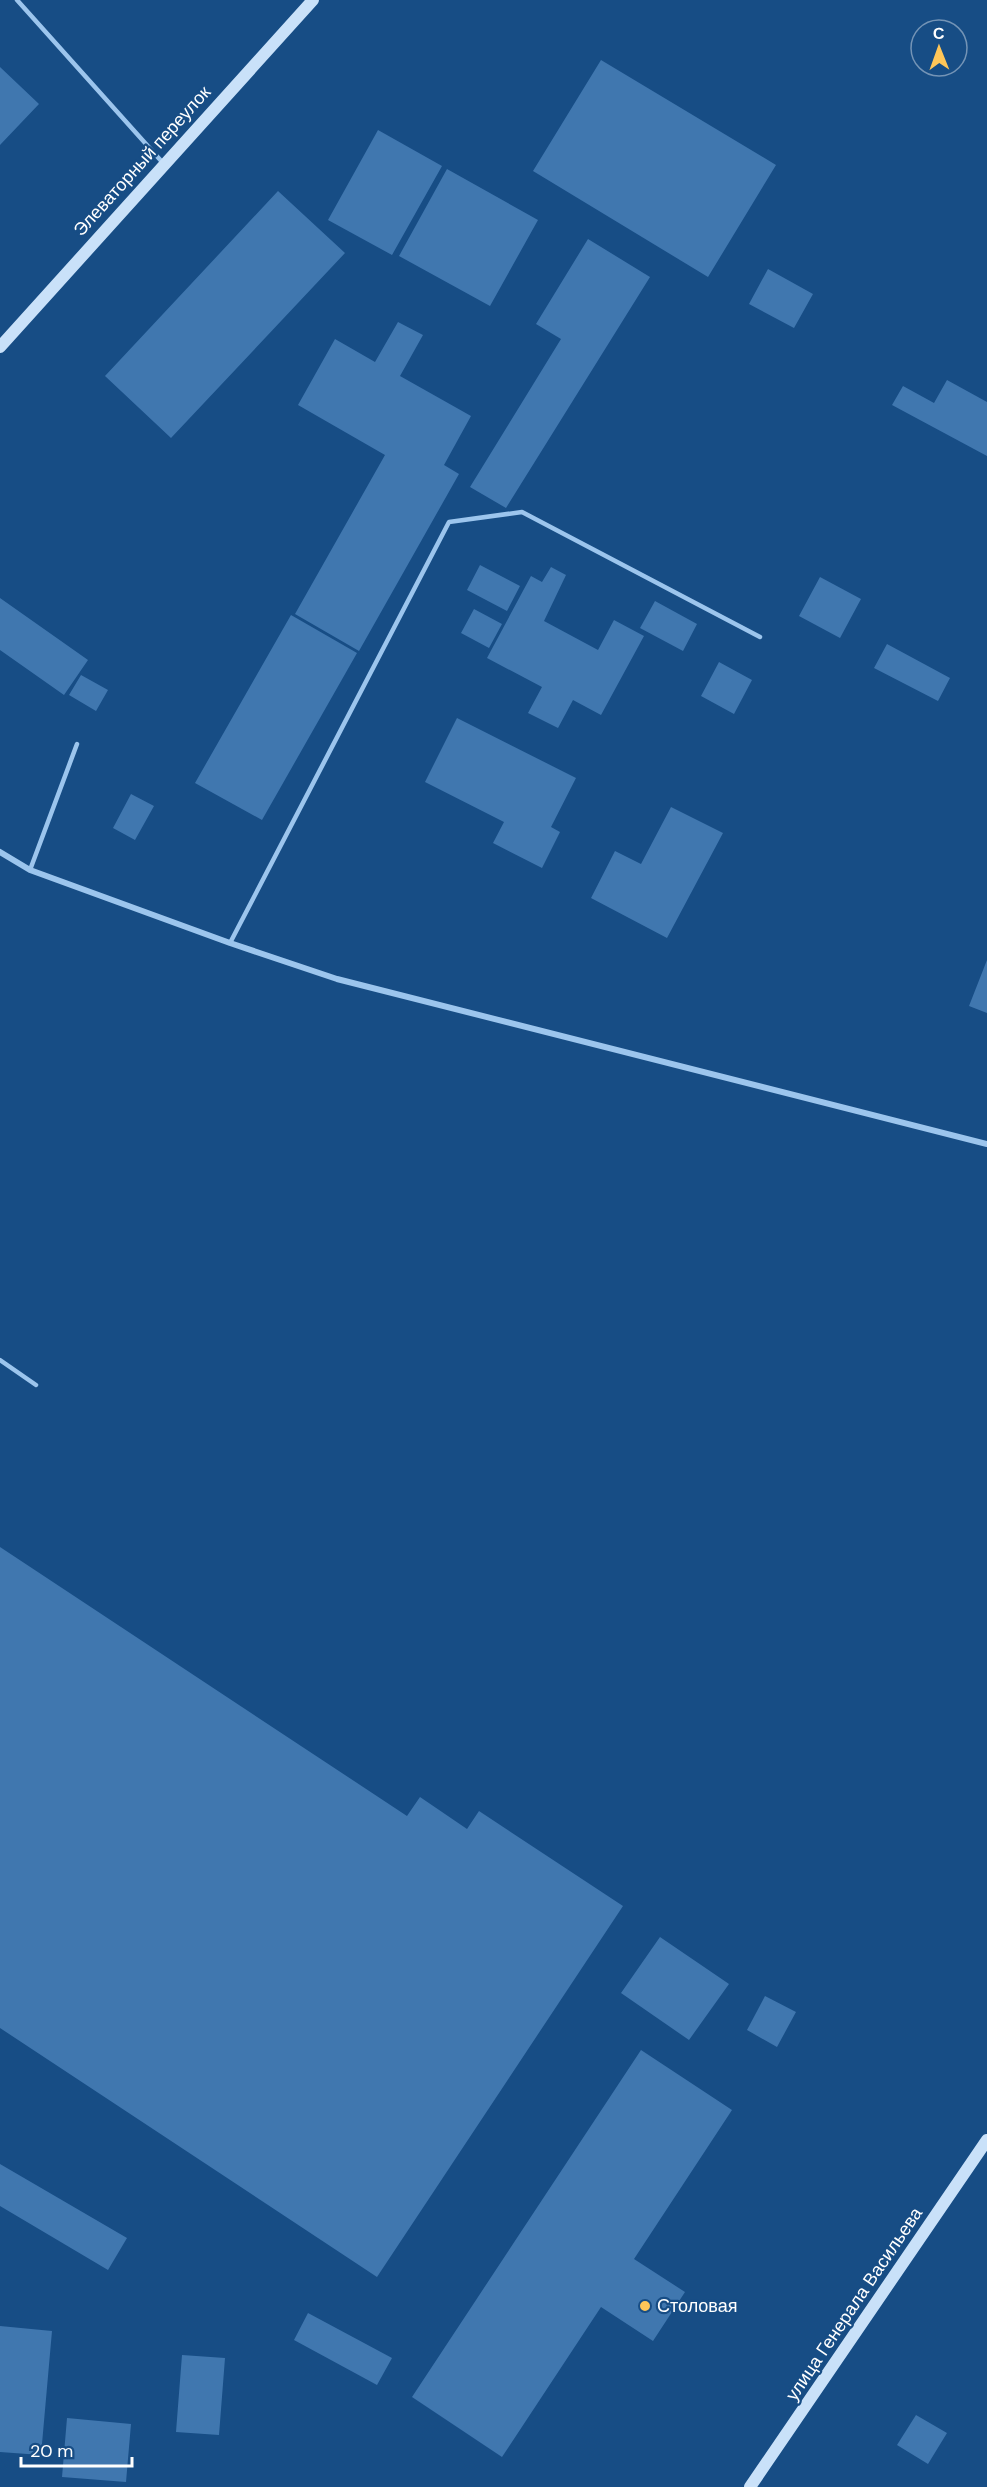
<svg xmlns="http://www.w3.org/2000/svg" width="987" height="2487" font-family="'DM Sans',sans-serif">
<rect width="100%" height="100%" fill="#174d85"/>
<path fill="#4077af" d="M 601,60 L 776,165 L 708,277 L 533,171 Z
M 0,67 L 39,104 L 0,145 Z
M 378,130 L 442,166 L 392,255 L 328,220 Z
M 447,169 L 538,220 L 490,306 L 399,256 Z
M 278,191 L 345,253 L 171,438 L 105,376 Z
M 588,239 L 650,277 L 506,508 L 470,487 L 561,339 L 536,324 Z
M 768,269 L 813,294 L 794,328 L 749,304 Z
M 398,322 L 423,335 L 400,376 L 471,416 L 444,465 L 459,474 L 359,651 L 295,614 L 385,455 L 298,405 L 335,339 L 375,362 Z
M 947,380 L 987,402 L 987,456 L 892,405 L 903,386 L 934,403 Z
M 480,565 L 520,586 L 507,611 L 467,590 Z
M 551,567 L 566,575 L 544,621 L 598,650 L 614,620 L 644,636 L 601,715 L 573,700 L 558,728 L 528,713 L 542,687 L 487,658 L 531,576 L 542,582 Z
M 820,577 L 861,599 L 840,638 L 799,616 Z
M 0,598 L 88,660 L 64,695 L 0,650 Z
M 655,601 L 697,624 L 683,651 L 640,628 Z
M 474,609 L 502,624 L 489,648 L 461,633 Z
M 291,615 L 357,653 L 262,820 L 195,783 Z
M 887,644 L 950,678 L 938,701 L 874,668 Z
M 719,662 L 752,680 L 734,714 L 701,696 Z
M 81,675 L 108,690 L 96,711 L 69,695 Z
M 457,718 L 576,778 L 551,827 L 560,832 L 542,868 L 493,843 L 504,822 L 425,782 Z
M 131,794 L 154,806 L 135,840 L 113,828 Z
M 671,807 L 723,833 L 667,938 L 591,898 L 615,851 L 641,864 Z
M 987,960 L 987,1013 L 969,1006 Z
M 0,1547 L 407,1816 L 420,1797 L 467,1829 L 479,1811 L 623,1906 L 377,2277 L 0,2028 Z
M 660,1937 L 729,1984 L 689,2040 L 621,1993 Z
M 765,1996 L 796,2012 L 777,2047 L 747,2030 Z
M 641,2050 L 732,2110 L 634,2259 L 685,2292 L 653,2341 L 601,2307 L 502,2457 L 412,2397 Z
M 0,2164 L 127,2238 L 108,2270 L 0,2206 Z
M 308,2313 L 392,2358 L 377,2385 L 294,2340 Z
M 0,2326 L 52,2331 L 41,2455 L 0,2452 Z
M 182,2355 L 225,2358 L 219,2435 L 176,2432 Z
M 916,2415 L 947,2433 L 928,2464 L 897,2445 Z
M 67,2418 L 131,2424 L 126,2482 L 62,2477 Z"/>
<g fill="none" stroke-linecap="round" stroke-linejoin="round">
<path stroke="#9cc5ed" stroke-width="4.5" d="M 17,0 L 163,163
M 30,870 L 77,744
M 230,943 L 449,522 L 522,512 L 760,637
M 0,1360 L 36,1385"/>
<path stroke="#9cc5ed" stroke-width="6" d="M 0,852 L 30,870 L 230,943 L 337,979 L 987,1144"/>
<path stroke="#c9e1f9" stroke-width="12" d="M 0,347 L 313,0
M 750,2487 L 987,2140"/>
</g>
<circle fill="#ffc658" stroke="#174d85" stroke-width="2" cx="645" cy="2306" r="6"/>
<g text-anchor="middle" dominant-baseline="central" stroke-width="4.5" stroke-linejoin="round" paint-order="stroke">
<g font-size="18" fill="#fff" stroke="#174d85">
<text transform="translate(142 161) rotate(-48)">Элеваторный переулок</text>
<text transform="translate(854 2304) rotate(-56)">улица Генерала Васильева</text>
</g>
<g font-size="18" fill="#fff" stroke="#174d85" text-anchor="start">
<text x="657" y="2306">Столовая</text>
</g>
</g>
<g transform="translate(939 48) rotate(359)"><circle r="28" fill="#174d85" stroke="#7494b6" stroke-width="1.5"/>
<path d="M0-4.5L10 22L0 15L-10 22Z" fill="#ffc658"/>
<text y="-9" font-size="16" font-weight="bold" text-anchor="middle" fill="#ffffff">С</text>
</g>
<path d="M21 2457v9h111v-9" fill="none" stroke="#ffffff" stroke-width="3"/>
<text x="30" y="2457" font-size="18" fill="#ffffff" stroke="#174d85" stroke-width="4.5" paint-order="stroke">20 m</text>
</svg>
